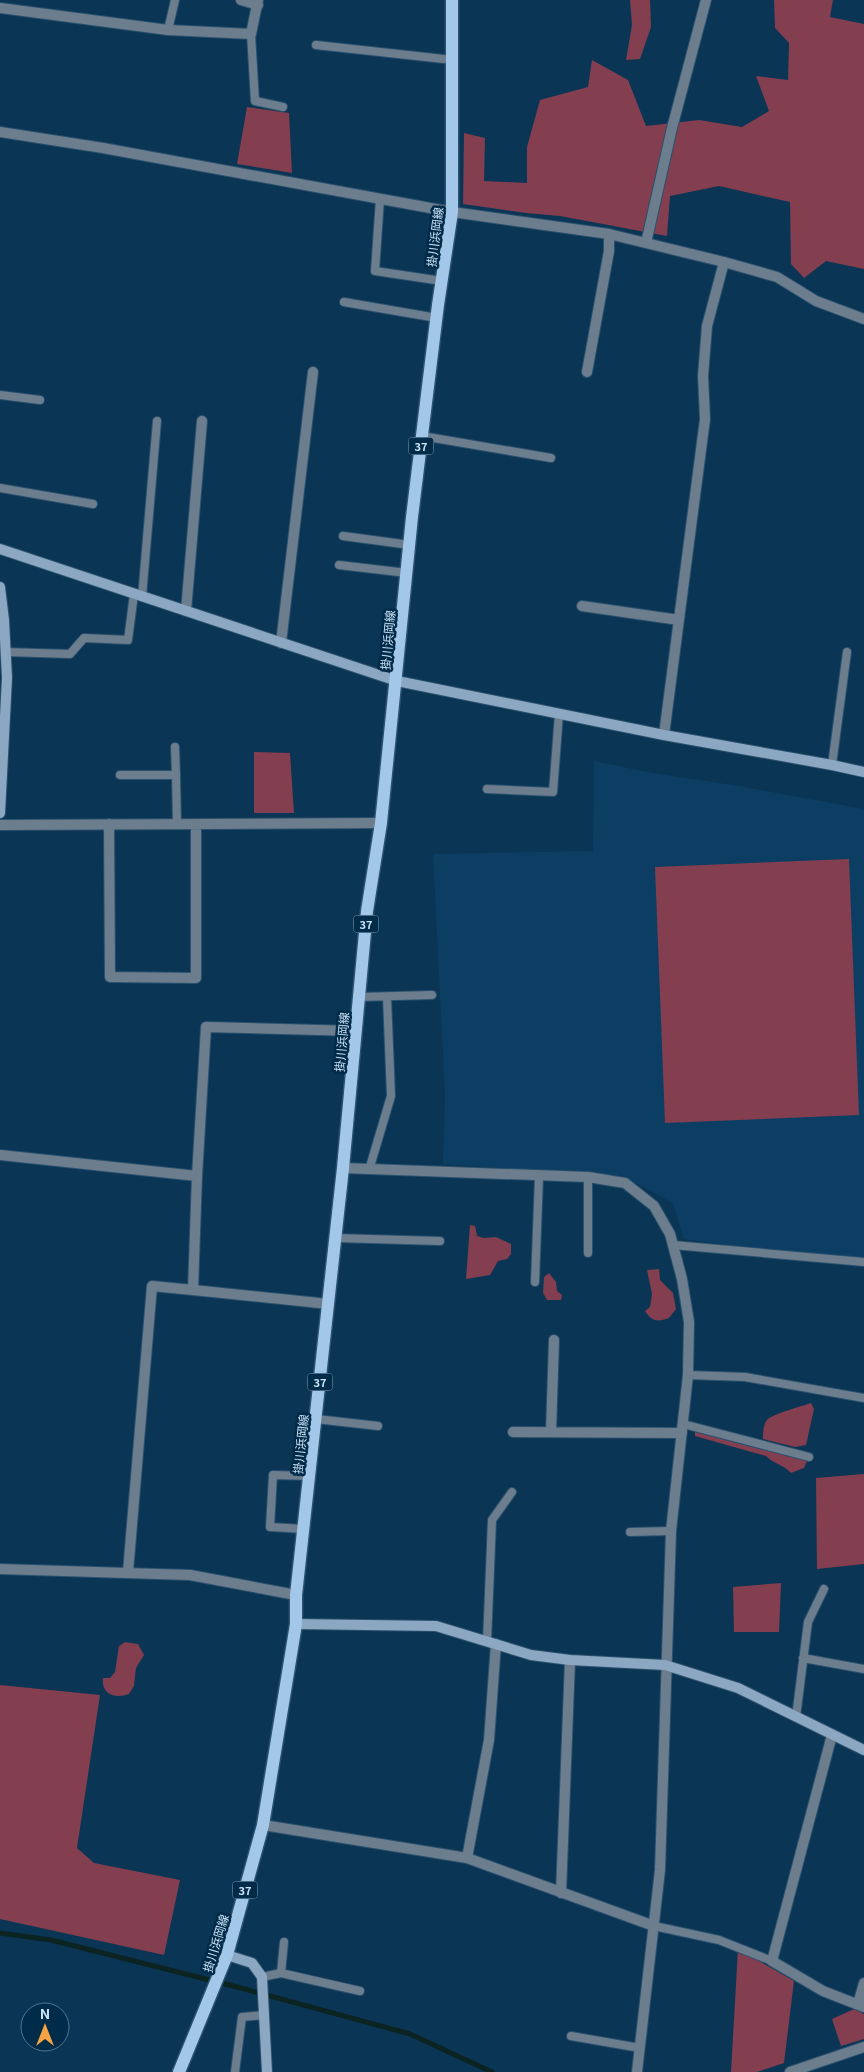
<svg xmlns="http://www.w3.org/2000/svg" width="864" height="2072" font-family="Georgia,'Noto Sans JP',serif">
<rect width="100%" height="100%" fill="#0b3554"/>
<path fill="#0c3e63" d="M 594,761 L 652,773 L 739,786 L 864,809 L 864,1264 L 684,1239 L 673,1203 L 623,1176 L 443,1164 L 445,1095 L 433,854 L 593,851 Z"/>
<path fill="#833e4f" d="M 630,0 L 650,0 L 651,27 L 640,59 L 626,60 L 632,25 Z
M 774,0 L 833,0 L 830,17 L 864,24 L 864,269 L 826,261 L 804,278 L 791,264 L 790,202 L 719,186 L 670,196 L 667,236 L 560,216 L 526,213 L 463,204 L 464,133 L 485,138 L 484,181 L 527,183 L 527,147 L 540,100 L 588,87 L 592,60 L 628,80 L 646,126 L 699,120 L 742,127 L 769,111 L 756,76 L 788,80 L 789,43 L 775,28 Z
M 247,107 L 289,113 L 292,173 L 237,164 Z
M 254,752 L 290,753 L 294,813 L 254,813 Z
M 849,859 L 859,1115 L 665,1123 L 655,867 Z
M 470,1225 L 475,1226 L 477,1236 L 484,1238 L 496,1237 L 511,1244 L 511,1254 L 507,1259 L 498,1261 L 490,1275 L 466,1279 Z
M 659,1269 L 660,1280 L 673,1293 L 676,1309 L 669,1318 C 658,1322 652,1322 645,1311 L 650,1307 L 652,1294 L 647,1270 Z
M 549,1273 L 556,1282 L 557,1291 L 562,1295 L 561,1300 L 547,1300 L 543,1293 L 544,1277 Z
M 811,1403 L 814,1409 L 806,1445 L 795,1447 L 763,1439 C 763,1433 763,1425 767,1420 C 772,1414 803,1406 811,1403 Z
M 695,1430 L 809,1457 L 804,1468 L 791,1473 C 784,1465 774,1464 766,1456 L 695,1436 Z
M 864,1474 L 864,1564 L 817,1569 L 816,1478 Z
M 781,1583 L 779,1632 L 734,1632 L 733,1587 Z
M 125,1642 L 138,1644 L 144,1655 L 136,1668 L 134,1686 L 129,1694 C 116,1699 101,1695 103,1678 L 110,1678 L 115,1672 L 119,1646 Z
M 0,1685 L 100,1695 L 77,1848 L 94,1863 L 180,1880 L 164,1955 L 0,1919 Z
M 738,1949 L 794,1981 L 784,2063 L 757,2072 L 731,2072 Z
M 854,2009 L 864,2014 L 864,2039 L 841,2046 L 832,2019 Z"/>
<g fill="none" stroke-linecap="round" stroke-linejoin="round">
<path stroke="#0b2421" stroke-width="5" d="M 0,1933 L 51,1940 L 241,1988 L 410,2034 L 492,2072"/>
<defs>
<path id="lane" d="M 168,30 L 175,0
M 251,34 L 255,101 L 283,107
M 316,45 L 453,60
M 380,199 L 375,271 L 442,281
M 344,302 L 437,318
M 0,395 L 40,400
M 422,436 L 551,458
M 0,488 L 93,504
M 343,536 L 410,545
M 339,565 L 407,573
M 142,597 L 157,421
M 6,652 L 70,654 L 84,638 L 128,640 L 134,594
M 175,747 L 176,775
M 832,765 L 847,652
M 120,775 L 176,775 L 177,824
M 487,789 L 553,792 L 559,714
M 359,997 L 432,995
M 369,1170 L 391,1096 L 387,997
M 588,1177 L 588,1253
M 335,1238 L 440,1241
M 673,1245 L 864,1262
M 535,1282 L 539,1177
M 688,1375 L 745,1377 L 864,1398
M 316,1419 L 378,1426
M 683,1424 L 809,1457
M 304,1529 L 270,1527 L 273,1475 L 310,1476
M 630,1532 L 671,1531
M 487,1642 L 492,1520 L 512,1492
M 803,1658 L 864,1669
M 796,1717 L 808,1622 L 824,1589
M 654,1926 L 719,1940 L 772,1961
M 281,1973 L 360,1991
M 262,1977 L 281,1973 L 284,1942
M 571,2036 L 640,2048
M 235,2072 L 242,2017 L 264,2015"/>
<path id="street" d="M 241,0 L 258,5
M 0,8 L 168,30 L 251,34 L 258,0
M 0,132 L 103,148 L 452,212 L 609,234 L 724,262 L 777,277 L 816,301 L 864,319
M 646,243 L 672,128 L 706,0
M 587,372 L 609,251 L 609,234
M 582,606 L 679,620
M 186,611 L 202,421
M 281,643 L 313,372
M 664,735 L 705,419 L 703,376 L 707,326 L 724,262
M 109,824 L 110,977 L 196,978 L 196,824
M 0,825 L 381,823
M 0,1155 L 197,1176
M 343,1168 L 588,1177 L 625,1183 L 654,1206 L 670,1234 L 682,1279 L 689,1322 L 688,1375 L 671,1531 L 660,1870 L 637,2072
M 329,1304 L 193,1290 L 197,1176 L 206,1027 L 356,1031
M 513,1432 L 682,1433
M 551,1432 L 554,1340
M 0,1569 L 190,1575 L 296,1595
M 128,1572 L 152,1286 L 193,1290
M 832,1735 L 772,1961 L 823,1991 L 864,2007
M 263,1825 L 467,1858 L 654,1926
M 467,1858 L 489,1740 L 496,1644
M 561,1893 L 570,1660
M 858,2004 L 864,1983
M 790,2072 L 864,2047"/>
<path id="secondary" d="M 0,549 L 397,681 L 664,735 L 832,765 L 864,772
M 0,587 L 4,620 L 7,678 L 0,813
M 296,1624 L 436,1626 L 531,1655 L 570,1660 L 665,1665 L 738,1688 L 864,1750
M 227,1955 L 252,1963 L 262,1977 L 267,2072"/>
<path id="primary" d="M 179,2072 L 227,1955 L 263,1825 L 296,1624 L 296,1595 L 343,1168 L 367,911 L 381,823 L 412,517 L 438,305 L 452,212 L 452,0"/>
</defs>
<use href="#lane" stroke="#2a516e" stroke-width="10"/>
<use href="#street" stroke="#2a516e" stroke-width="12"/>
<use href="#secondary" stroke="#2a516e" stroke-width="12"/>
<use href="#primary" stroke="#2a516e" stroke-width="15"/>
<use href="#lane" stroke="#6c7d8d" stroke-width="8"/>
<use href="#street" stroke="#6c7d8d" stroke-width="10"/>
<use href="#secondary" stroke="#8ba7c1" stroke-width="10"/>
<use href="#primary" stroke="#a3c7e8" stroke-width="12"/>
</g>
<g text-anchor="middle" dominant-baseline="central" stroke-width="5" stroke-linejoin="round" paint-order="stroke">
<g fill="#002b49" stroke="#90acc4" stroke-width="1">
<rect x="408.5" y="437.5" width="25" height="17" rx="4"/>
<rect x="353.5" y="915.5" width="25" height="17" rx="4"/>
<rect x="307.5" y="1373.5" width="25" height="17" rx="4"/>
<rect x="232.5" y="1881.5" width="25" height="17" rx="4"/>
</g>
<g font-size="11" font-weight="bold" fill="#cee4f8">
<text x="421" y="446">37</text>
<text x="366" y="924">37</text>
<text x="320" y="1382">37</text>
<text x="245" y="1890">37</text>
</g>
<g font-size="12" fill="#cee4f8" stroke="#002b49">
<text transform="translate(434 237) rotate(-83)">掛川浜岡線</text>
<text transform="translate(387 640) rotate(-85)">掛川浜岡線</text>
<text transform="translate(341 1042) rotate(-85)">掛川浜岡線</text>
<text transform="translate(300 1444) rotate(-84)">掛川浜岡線</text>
<text transform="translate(215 1943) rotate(-73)">掛川浜岡線</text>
</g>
</g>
<g transform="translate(45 2027)"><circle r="24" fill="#002b49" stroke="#52758f"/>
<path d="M0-4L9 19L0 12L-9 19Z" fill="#f5a345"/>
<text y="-8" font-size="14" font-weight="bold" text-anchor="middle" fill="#cee4f8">N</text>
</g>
</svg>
